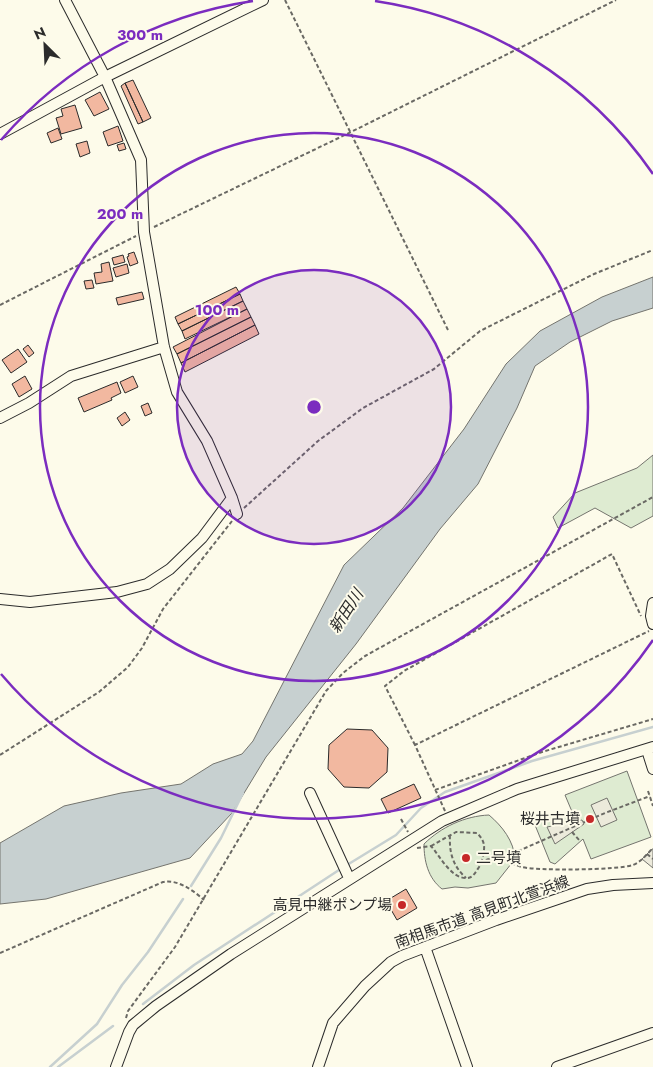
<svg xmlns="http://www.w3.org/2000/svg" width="653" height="1067" font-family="Jost,'Noto Sans JP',sans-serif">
<rect width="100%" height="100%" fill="#fdfbea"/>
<path fill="#deebd1" stroke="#74746e" d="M 653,455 L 653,516 L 631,528 L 595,508 L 558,528 L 553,517 L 575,493 L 637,468 Z
M 627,771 L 651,837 L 591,859 L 583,839 L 555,864 L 550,862 L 533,820 L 536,817 L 573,814 L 565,795 Z
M 489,815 C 502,826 514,841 515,859 L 496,883 L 468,888 L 455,887 L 442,889 C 428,878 424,861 424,844 C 441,827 465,816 489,815 Z"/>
<path fill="#eceadb" stroke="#74746e" d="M 607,798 L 617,820 L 601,827 L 591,805 Z
M 582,820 L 584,824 L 555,844 L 547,827 Z
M 652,849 L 653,849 L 653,868 L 642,859 Z"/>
<path fill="#c7d0d0" stroke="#74746e" d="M 653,277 L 653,308 L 612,321 L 570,342 L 535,366 L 517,408 L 478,484 L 440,529 L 356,644 L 266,757 L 232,813 L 190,858 L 46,899 L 0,904 L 0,843 L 64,806 L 121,793 L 181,784 L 213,764 L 242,754 L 253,741 L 344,565 L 403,508 L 464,429 L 506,364 L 540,331 L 602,297 Z"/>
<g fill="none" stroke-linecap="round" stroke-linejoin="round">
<path stroke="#c7d0d0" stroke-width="2.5" d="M 347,865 L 396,835 L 421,808 L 445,792 L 532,761 L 653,727
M 191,886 L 221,838 L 243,793
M 143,1004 L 194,965 L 342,868
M 50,1067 L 97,1024 L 122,985 L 148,952 L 183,899
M 58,1067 L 113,1026"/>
</g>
<path fill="#f2b8a0" stroke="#2b2b2b" d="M 133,80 L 151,118 L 143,122 L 125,83 Z
M 125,83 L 143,122 L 138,124 L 121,86 Z
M 100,92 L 109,109 L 94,116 L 85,100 Z
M 75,105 L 82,128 L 61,134 L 56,118 L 63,116 L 61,109 Z
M 118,126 L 123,141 L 108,146 L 103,132 Z
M 58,128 L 62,139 L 51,143 L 47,133 Z
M 87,141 L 90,153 L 80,157 L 76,144 Z
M 124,143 L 126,149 L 119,151 L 117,145 Z
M 134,252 L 138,263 L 130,266 L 127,257 L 129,256 L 128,254 Z
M 123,255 L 125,262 L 114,265 L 112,258 Z
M 109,262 L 113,281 L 96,284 L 94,273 L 102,272 L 101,264 Z
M 127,264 L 129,273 L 116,277 L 113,268 Z
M 92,280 L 94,288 L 86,289 L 84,281 Z
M 236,287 L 240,294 L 178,324 L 175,317 Z
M 142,292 L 144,299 L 118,305 L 116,298 Z
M 240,294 L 243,301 L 182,331 L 178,324 Z
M 243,301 L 247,309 L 185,339 L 182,331 Z
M 247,309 L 251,317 L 177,354 L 173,347 Z
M 251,317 L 255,325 L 181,363 L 177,354 Z
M 255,325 L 259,334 L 185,372 L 181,363 Z
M 28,345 L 34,353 L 29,357 L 23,349 Z
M 18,349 L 27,362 L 11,373 L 2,360 Z
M 25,376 L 32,389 L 19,397 L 12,384 Z
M 133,376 L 138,387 L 125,393 L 120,382 Z
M 117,382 L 121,393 L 111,398 L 112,400 L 84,412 L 78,398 Z
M 148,403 L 152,413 L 145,416 L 141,406 Z
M 125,412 L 130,420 L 122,426 L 117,418 Z
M 347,729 L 372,730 L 388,748 L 387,772 L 369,788 L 344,787 L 328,769 L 329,745 Z
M 414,784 L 421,798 L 388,813 L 381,799 Z
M 406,889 L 417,908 L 397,920 L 386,901 Z"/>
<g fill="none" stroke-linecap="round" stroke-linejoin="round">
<defs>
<path id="minor" d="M 65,0 L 105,77 L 141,160 L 144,232 L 164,347 L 177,392 L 207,441 L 232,498 L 237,514
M 0,134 L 105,77 L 263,0
M 0,418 L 29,403 L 71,376 L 164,347
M 0,599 L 30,602 L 117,592 L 147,584 L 170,569 L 202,538 L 232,498
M 653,603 L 651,616 L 653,624
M 647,750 L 653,769
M 310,793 L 349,878
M 425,947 L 467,1067
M 116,1067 L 129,1032 L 133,1025 L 156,1006 L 231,954 L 442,821 L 517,789 L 653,747
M 318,1067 L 333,1023 L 365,986 L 391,962 L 402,956 L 496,920 L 587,889 L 613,885 L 653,883
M 557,1067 L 653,1033"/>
</defs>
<use href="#minor" stroke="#2b2b2b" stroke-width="12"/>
<path stroke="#6a6964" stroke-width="2" stroke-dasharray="4 2.5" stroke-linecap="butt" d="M 285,0 L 449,332
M 154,227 L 351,132 L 616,0
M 0,305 L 136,236
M 244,508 L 318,441 L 363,408 L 434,369 L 480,331 L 594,274 L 653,250
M 415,745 L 385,686 L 404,671 L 612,554 L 641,616
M 0,755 L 99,692 L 128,667 L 142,648 L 163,609 L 232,521
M 435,790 L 542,752 L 653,719
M 648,791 L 653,806
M 445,811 L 415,745 L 649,631
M 401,819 L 408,832
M 572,832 L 580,841
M 450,835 C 449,853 453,866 466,878
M 431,846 L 456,832 L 477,833 C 486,842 485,848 482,860
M 417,848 L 431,846 C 440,856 451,879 467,878 C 477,878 478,861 489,859 C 500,856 511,864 522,867 C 537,871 619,870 633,865 C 641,862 647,854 653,848
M 647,854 L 653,859
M 500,859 L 605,813 L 650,796
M 0,953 L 163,882 C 177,879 193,890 204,900
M 126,1018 L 128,1011 L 175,947 L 326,691 L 343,673 L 365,656 L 653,497"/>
<use href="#minor" stroke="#fdfbea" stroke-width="10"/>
</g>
<circle cx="314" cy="407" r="137" fill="#7b2cbf" fill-opacity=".12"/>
<g fill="none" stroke="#7b2cbf" stroke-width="2.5">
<circle cx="314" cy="407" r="137"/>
<circle cx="314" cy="407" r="274"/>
<path d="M653 640A411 411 0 0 1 1 674M1 140A411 411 0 0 1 253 1M375 1A411 411 0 0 1 653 174"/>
</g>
<g fill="#c62828" stroke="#fdfbea" stroke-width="2">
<circle cx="590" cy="819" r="5"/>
<circle cx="466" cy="858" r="5"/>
<circle cx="402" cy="905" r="5"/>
</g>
<g text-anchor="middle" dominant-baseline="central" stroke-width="4" stroke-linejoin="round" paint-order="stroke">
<g font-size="15" fill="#2b2b2b" stroke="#fdfbea" text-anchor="end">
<text x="580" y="819">桜井古墳</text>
<text x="476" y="858" text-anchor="start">二号墳</text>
<text x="392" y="905">高見中継ポンプ場</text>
</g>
<g font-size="15" fill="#2b2b2b" stroke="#fdfbea">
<text transform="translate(482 912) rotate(-20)">南相馬市道 高見町北萱浜線</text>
</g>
<g font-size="16" font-style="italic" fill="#2b2b2b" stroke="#fdfbea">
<text transform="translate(346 611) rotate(-57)">新田川</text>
</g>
</g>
<circle cx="314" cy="407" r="8" fill="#7b2cbf" stroke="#fdfbea" stroke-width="2.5"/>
<g font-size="15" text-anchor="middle" font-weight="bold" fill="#7b2cbf" stroke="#fdfbea" stroke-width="4" stroke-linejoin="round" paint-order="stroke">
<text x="140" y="40">300 m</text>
<text x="120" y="219">200 m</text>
<text x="217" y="315">100 m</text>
</g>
<g transform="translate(45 45) rotate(336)" stroke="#fdfbea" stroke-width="4" paint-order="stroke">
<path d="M0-4L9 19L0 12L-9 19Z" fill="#2b2b2b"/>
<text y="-8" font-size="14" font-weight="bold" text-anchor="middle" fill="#2b2b2b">N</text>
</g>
</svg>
